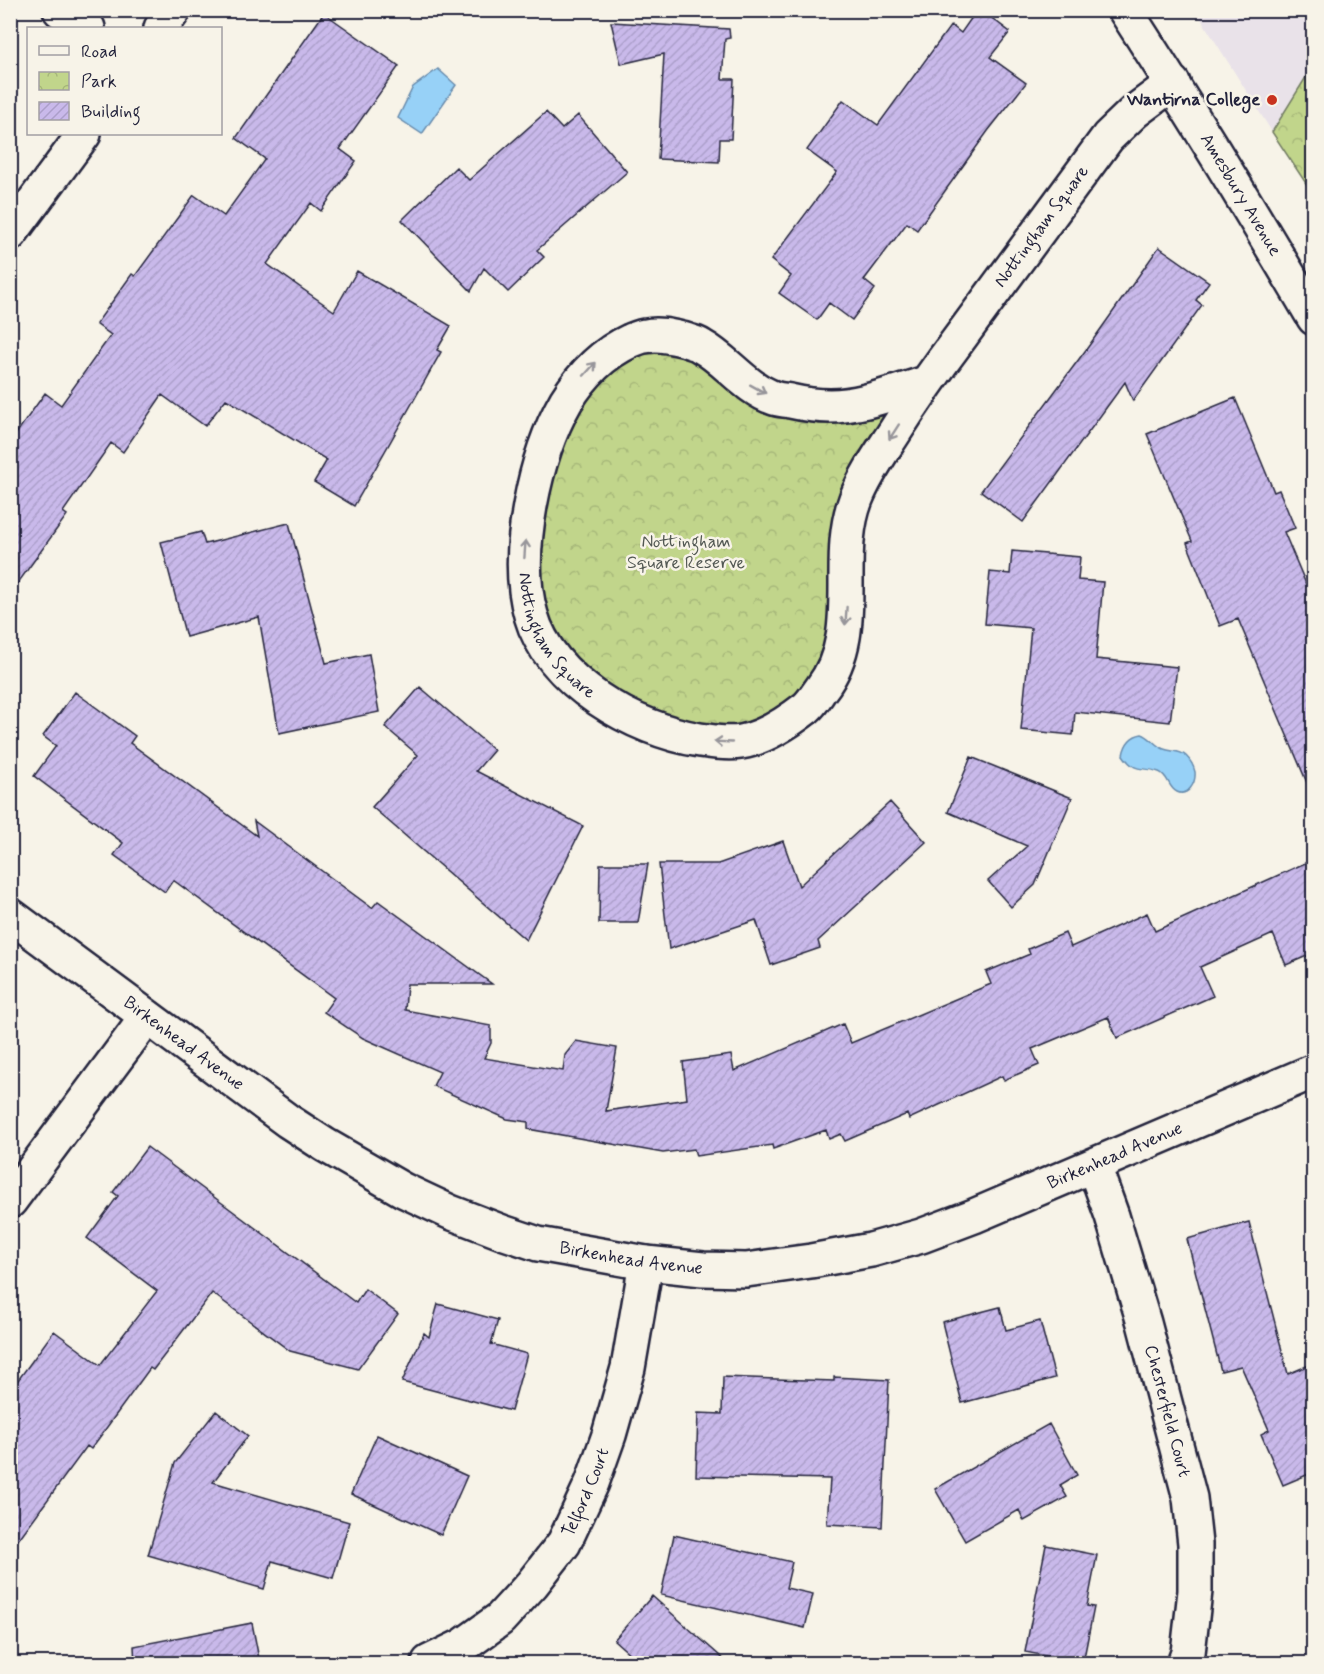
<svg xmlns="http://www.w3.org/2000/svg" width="1324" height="1674" font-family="Mynerve,sans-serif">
<defs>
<pattern id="park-crowns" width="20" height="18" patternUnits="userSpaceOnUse" patternTransform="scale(1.5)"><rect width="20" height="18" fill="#c1d58b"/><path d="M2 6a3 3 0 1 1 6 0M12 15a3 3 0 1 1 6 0" fill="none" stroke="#a6b779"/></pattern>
<pattern id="building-hatch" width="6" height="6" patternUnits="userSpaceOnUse" patternTransform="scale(1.5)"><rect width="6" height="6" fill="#c9b9ea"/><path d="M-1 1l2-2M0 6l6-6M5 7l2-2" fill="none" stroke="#ac9fca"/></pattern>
</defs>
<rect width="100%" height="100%" fill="#f7f3e8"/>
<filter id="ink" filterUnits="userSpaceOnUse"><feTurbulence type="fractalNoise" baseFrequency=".0167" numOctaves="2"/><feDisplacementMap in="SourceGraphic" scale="12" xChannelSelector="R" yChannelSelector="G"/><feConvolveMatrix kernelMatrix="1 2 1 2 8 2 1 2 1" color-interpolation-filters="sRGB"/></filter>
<g filter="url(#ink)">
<path fill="#e9e2e9" d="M 1196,11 L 1313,11 L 1313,67 L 1272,132 Z"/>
<path fill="url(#park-crowns)" stroke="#727c63" stroke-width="1.5" d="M 1313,66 L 1313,194 L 1272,132 Z
M 643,336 L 774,398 L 926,383 L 866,477 L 846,564 L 809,706 L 710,741 L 557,663 L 528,522 L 553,426 Z"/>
<path fill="#97d1f7" stroke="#688bac" stroke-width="1.5" d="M 438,69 L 456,85 L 422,134 L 398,118 L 413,87 Z
M 1142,734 C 1151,737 1155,746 1164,749 C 1171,752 1180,750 1186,756 C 1190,760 1194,767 1195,772 C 1196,783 1188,797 1177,792 C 1168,788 1169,776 1159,772 C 1141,765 1137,775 1123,755 C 1125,744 1130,736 1142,734 Z"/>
<path fill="url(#building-hatch)" stroke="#22223b" stroke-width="1.5" d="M 977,10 L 981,10 L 1010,32 L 990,57 L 1026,83 L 988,131 L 917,230 L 907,223 L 864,280 L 875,289 L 852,320 L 829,303 L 817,320 L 779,293 L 791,276 L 771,260 L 837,172 L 807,150 L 843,100 L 878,125 L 951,25 L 961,33 Z
M 324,13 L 399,66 L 340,149 L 356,161 L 321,211 L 311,203 L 267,264 L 334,311 L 357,271 L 451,326 L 437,350 L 441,352 L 354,506 L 314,482 L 327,460 L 226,399 L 205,426 L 162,395 L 123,452 L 111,443 L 63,512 L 67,515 L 10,594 L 10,442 L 45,393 L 61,405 L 111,335 L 96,324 L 132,274 L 135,276 L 194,195 L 224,216 L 265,159 L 236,138 Z
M 611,22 L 729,29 L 730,38 L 725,39 L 722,79 L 734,79 L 731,139 L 720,139 L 719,162 L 658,159 L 664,54 L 621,64 Z
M 546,112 L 562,129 L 578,115 L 627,172 L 537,250 L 544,257 L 508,292 L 484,268 L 471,291 L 402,220 L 456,167 L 469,180 Z
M 1159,247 L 1209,282 L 1196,300 L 1202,305 L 1133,401 L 1125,382 L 1023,522 L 981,491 L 1088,347 Z
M 1235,398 L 1274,492 L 1279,490 L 1295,528 L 1284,532 L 1314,603 L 1313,797 L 1238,619 L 1220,626 L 1187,543 L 1192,541 L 1147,434 Z
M 289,523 L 326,663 L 369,654 L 379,712 L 279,733 L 259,617 L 186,637 L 161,542 L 201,532 L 205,544 Z
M 1012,551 L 1080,557 L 1078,580 L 1103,582 L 1096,659 L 1177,667 L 1170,722 L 1075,712 L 1073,735 L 1021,730 L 1031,628 L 985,624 L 990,572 L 1010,574 Z
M 420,687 L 494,750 L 476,771 L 583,826 L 526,940 L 372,807 L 418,755 L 385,727 Z
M 75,692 L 135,736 L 130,743 L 257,836 L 254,821 L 372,908 L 378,901 L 492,984 L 407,984 L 405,1010 L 491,1026 L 491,1043 L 484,1058 L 563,1071 L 565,1055 L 576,1041 L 617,1048 L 606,1111 L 687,1099 L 683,1062 L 731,1055 L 734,1071 L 843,1024 L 851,1043 L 991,984 L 986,972 L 1030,954 L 1028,949 L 1065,933 L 1071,947 L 1147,913 L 1155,931 L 1314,859 L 1314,953 L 1286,965 L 1273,934 L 1200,967 L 1213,996 L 1117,1038 L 1108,1017 L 1032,1049 L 1039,1065 L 1004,1080 L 1002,1076 L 909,1119 L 907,1114 L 845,1141 L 841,1134 L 829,1139 L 826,1130 L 773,1149 L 772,1145 L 696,1156 L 694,1149 L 663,1153 L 528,1129 L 528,1122 L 507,1119 L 433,1086 L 440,1072 L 363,1038 L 324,1012 L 334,998 L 173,880 L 165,892 L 114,855 L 123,843 L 34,776 L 56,746 L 43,736 Z
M 971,757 L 1072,798 L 1035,885 L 1011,907 L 988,881 L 1027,846 L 948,812 Z
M 890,802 L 926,842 L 818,941 L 820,948 L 771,965 L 756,920 L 669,949 L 659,864 L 718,864 L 783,841 L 799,886 Z
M 600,864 L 648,864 L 638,923 L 599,923 Z
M 147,1147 L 356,1303 L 365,1289 L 398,1314 L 358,1369 L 290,1351 L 212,1293 L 153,1370 L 150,1368 L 91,1449 L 87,1446 L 10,1551 L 10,1391 L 54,1331 L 100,1365 L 157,1291 L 87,1238 L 118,1196 L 113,1192 Z
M 1249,1222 L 1288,1374 L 1314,1363 L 1314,1472 L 1283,1485 L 1261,1434 L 1269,1430 L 1241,1366 L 1221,1371 L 1187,1239 Z
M 438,1304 L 498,1320 L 491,1344 L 527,1354 L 511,1411 L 402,1382 L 424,1333 L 429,1337 Z
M 1000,1307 L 1006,1330 L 1040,1321 L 1055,1378 L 962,1403 L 942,1322 Z
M 723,1377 L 834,1381 L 834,1377 L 889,1380 L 882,1527 L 827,1524 L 830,1479 L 696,1476 L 698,1413 L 722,1414 Z
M 216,1411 L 248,1436 L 213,1482 L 349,1522 L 333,1578 L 272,1561 L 264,1589 L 148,1555 L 175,1463 Z
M 1049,1424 L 1077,1475 L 1060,1485 L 1067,1497 L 1024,1521 L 1019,1510 L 965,1541 L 935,1489 Z
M 377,1435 L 467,1476 L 441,1535 L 351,1494 Z
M 674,1535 L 792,1562 L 786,1588 L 813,1594 L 805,1628 L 661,1595 Z
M 1046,1545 L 1097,1555 L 1087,1606 L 1094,1607 L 1083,1663 L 1025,1652 Z
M 652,1596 L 729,1664 L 641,1664 L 614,1640 Z
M 252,1623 L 260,1664 L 135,1664 L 134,1646 Z"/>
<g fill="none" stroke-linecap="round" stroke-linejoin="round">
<defs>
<g id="street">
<path d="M 60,10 L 88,28"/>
<path id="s1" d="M 926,383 C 895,392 862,406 830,406 C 817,406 803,404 790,401 C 785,400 779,400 774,398 C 745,388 727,360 701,346 C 698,343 690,342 686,340 C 673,337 659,333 646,336 C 641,336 635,339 630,341 C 602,354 582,375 566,401 C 535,455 513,554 531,615 C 550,682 635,730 700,740 C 713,742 728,744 741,742 C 764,738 788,722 806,708 C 812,703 816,696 821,689 C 865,632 832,561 856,499 C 865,476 879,456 892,436 C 914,401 937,368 962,335 C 1010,269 1059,203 1108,137 L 1134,112 L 1173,83"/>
<path id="s2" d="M 10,915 L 288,1121 L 325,1145 L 403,1190 L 450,1212 L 502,1232 L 538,1244 L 646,1263 L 703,1269 L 746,1270 L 811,1261 L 871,1250 L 921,1236 L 974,1216 L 1314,1071"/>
<path id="s3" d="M 1094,1166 L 1112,1216 L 1144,1323 L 1190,1498 L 1195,1544 L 1195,1591 L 1188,1653 L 1184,1664"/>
<path d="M 10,1201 L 147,1017"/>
<path id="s4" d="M 429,1662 L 464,1645 L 500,1619 L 532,1584 L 564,1543 L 592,1483 L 609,1435 L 628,1368 L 646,1263"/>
</g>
<g id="secondary">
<path id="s5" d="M 1125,10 C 1191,112 1253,214 1314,318"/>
<path d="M 161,28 L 174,10"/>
<path d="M 10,234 L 84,134"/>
</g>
</defs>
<use href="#street" stroke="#22223b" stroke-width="38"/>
<use href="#secondary" stroke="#22223b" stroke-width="38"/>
<use href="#street" stroke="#f7f3e8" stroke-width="33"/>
<use href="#secondary" stroke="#f7f3e8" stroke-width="33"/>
</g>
<defs><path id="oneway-shaft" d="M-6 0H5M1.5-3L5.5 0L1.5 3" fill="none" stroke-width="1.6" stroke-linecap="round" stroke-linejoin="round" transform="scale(1.5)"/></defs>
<g stroke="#97959a">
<use href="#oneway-shaft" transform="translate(590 369) rotate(-48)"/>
<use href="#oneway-shaft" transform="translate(758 389) rotate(29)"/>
<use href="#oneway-shaft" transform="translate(894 432) rotate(123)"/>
<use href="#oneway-shaft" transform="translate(525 549) rotate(-86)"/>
<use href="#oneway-shaft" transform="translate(846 616) rotate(94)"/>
<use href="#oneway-shaft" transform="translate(723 742) rotate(-177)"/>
</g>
</g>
<circle fill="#c8321e" stroke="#f7f3e8" stroke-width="2" cx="1272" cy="100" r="6"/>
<g text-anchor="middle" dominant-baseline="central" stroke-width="5" stroke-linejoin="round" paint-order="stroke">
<g font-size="18" font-weight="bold" fill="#22223b" stroke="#f7f3e8" text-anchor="end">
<text x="1260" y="100">Wantirna College</text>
</g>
<g font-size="18" fill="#22223b" stroke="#f7f3e8">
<text stroke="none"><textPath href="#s5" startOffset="218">Amesbury Avenue</textPath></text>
<text stroke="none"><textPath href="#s1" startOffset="1516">Nottingham Square</textPath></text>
<text stroke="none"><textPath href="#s1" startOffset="660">Nottingham Square</textPath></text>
<text stroke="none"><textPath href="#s2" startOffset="216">Birkenhead Avenue</textPath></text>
<text stroke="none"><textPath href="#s2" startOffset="1224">Birkenhead Avenue</textPath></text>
<text stroke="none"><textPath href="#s2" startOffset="720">Birkenhead Avenue</textPath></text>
<text stroke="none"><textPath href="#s3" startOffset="256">Chesterfield Court</textPath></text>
<text stroke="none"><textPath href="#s4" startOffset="238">Telford Court</textPath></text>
</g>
<g font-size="18" fill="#525853" stroke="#f7f3e8">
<text x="686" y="542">Nottingham<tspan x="686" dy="21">Square Reserve</tspan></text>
</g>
</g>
<rect width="1324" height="1674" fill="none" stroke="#f7f3e8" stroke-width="36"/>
<rect x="18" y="18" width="1288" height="1638" fill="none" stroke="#22223b" stroke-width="2" filter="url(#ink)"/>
<rect x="27" y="27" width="195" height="108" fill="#f7f3e8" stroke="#a29fa3" stroke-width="1.5"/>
<rect x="39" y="46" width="30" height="9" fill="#f7f3e8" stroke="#a29fa3" stroke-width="1.5"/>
<text x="81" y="57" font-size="18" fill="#22223b">Road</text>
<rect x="39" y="72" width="30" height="18" fill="url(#park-crowns)" stroke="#a29fa3" stroke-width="1.5"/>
<text x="81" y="87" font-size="18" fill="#22223b">Park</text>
<rect x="39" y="102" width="30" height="18" fill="url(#building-hatch)" stroke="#a29fa3" stroke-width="1.5"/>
<text x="81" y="117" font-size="18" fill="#22223b">Building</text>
</svg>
